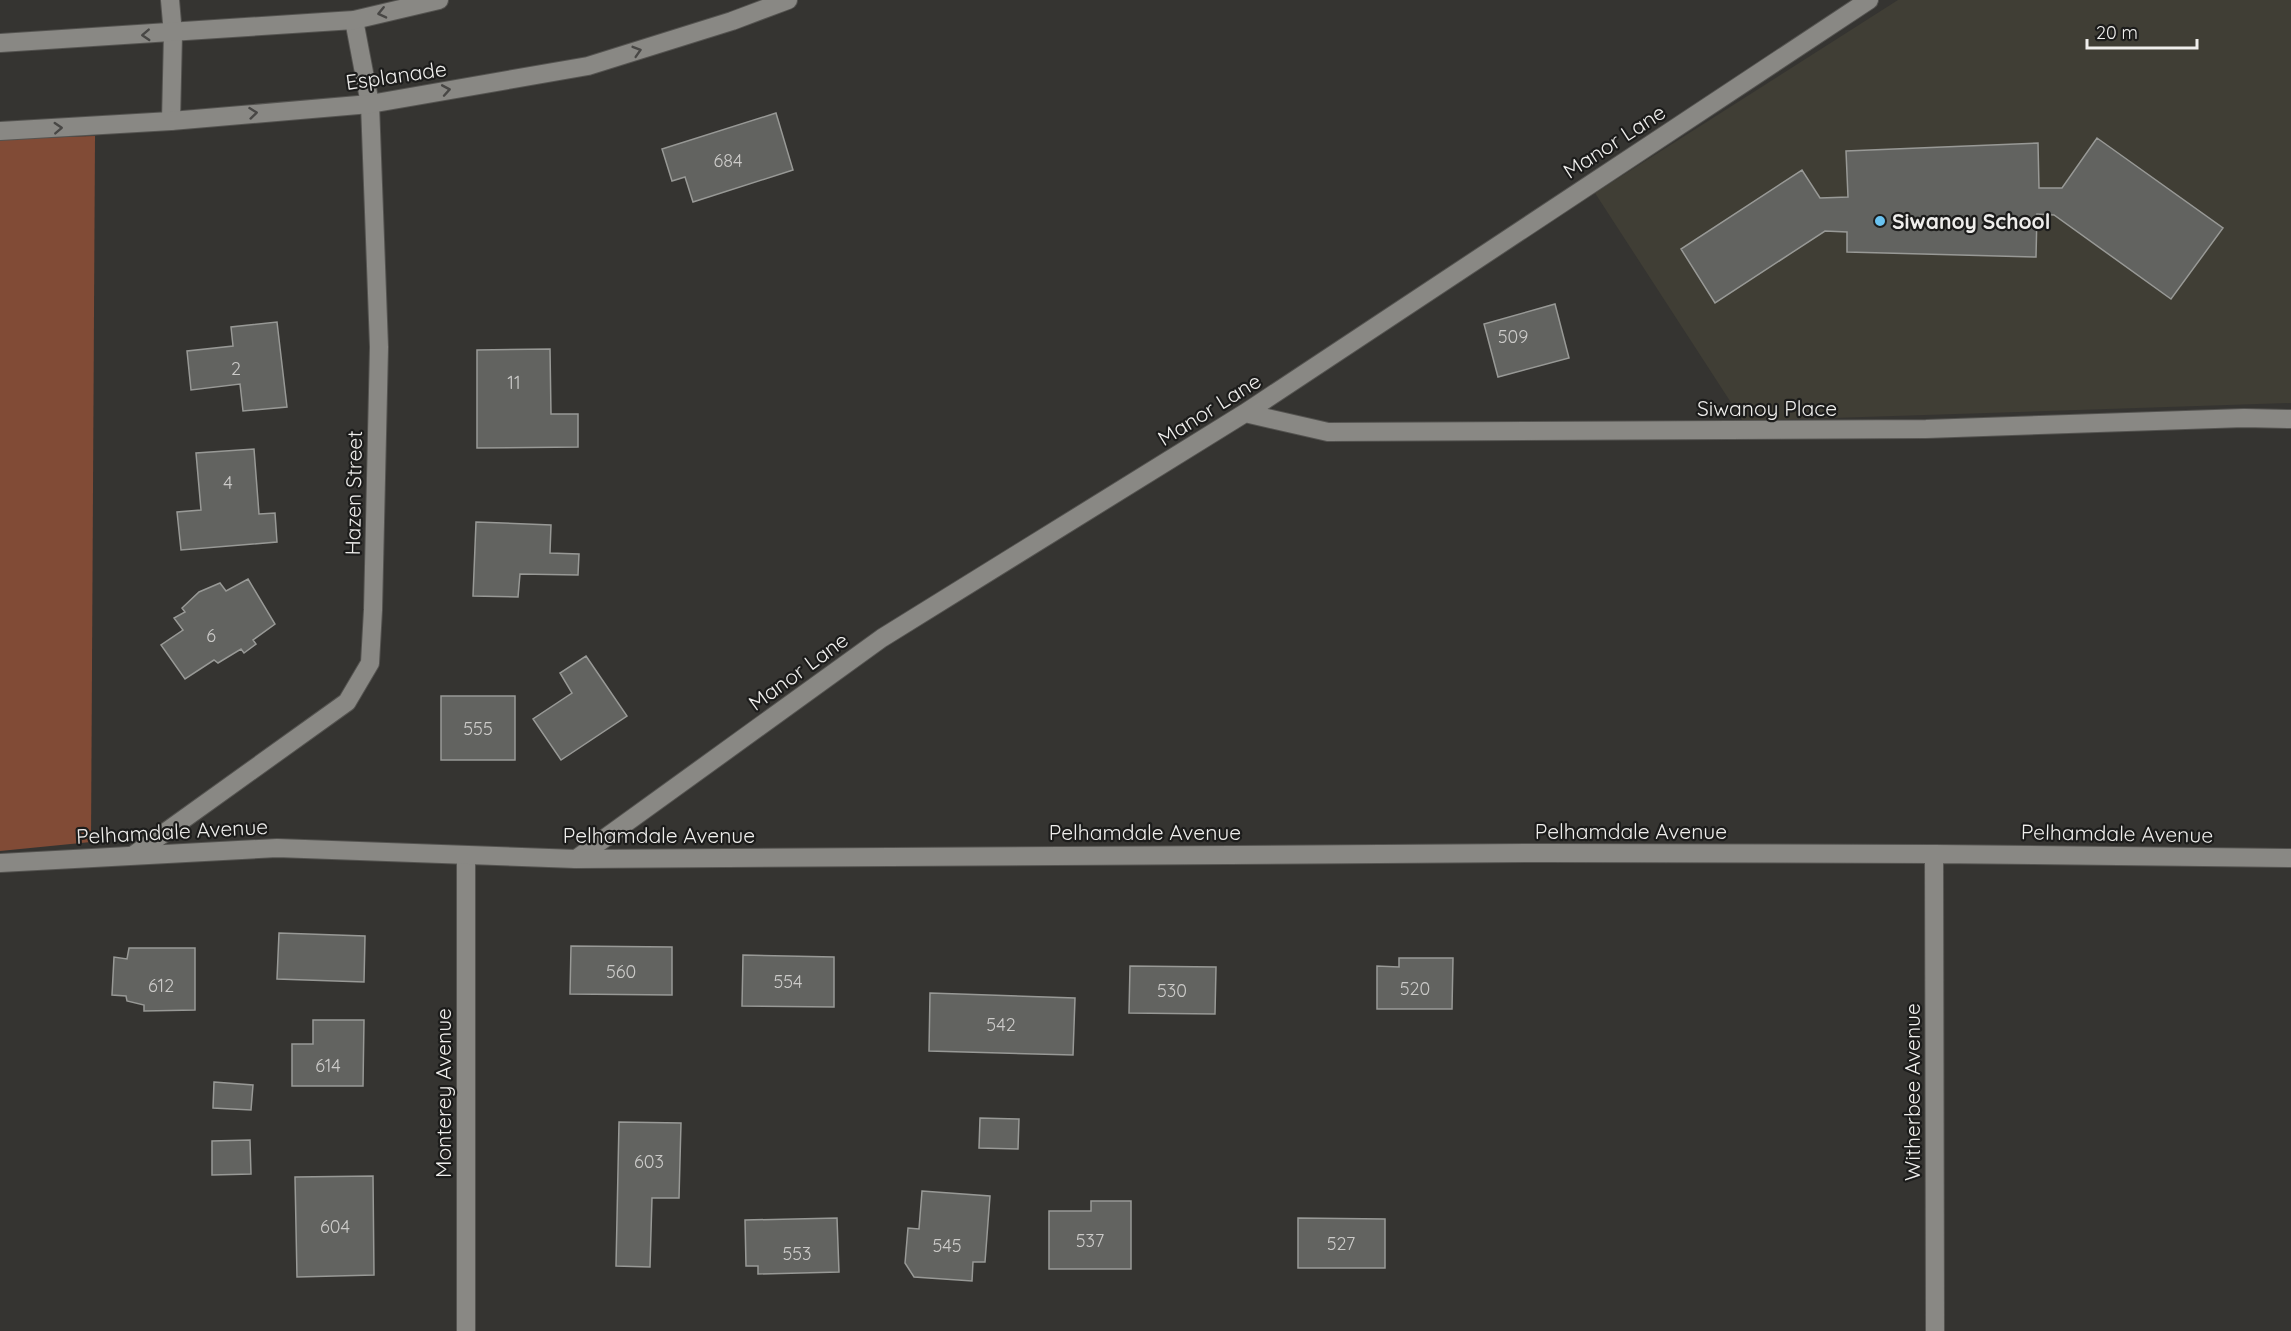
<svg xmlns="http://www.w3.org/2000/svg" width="2291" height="1331" font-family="Quicksand,sans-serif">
<rect width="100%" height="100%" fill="#353431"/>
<path fill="#403e35" d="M 1898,0 L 2291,0 L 2291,403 L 1743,421 L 1595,193 Z"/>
<path fill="#814b36" d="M 95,136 L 91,842 L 0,851 L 0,139 Z"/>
<path fill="#626360" stroke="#989996" stroke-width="1.5" d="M 776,113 L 793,170 L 693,202 L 685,177 L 672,181 L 662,149 Z
M 2097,138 L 2223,228 L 2171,299 L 2054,215 L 2037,214 L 2036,257 L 1847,252 L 1847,232 L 1825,231 L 1715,303 L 1681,249 L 1802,170 L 1820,198 L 1848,197 L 1846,151 L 2038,143 L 2039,188 L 2062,188 Z
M 1555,304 L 1569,358 L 1498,377 L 1484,324 Z
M 277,322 L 287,407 L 243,411 L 240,384 L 191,390 L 187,351 L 233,346 L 231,327 Z
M 550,349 L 551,414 L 578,414 L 578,447 L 477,448 L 477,350 Z
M 254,449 L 259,514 L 275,513 L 277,542 L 181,550 L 177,512 L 201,510 L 196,453 Z
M 476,522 L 551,525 L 550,553 L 579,554 L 578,575 L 520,574 L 518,597 L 473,596 Z
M 248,579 L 275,624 L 253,640 L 256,644 L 244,653 L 241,649 L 218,663 L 214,660 L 185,679 L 161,645 L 183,630 L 174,618 L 185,612 L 182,608 L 199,592 L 220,583 L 226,591 Z
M 586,656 L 627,716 L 561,760 L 533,719 L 572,693 L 560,673 Z
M 441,696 L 515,696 L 515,760 L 441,760 Z
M 279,933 L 365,936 L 364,982 L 277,979 Z
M 571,946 L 672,947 L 672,995 L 570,994 Z
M 129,948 L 195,948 L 195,1010 L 144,1011 L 144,1005 L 127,1001 L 126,996 L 112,995 L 114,957 L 127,959 Z
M 743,955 L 834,957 L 834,1007 L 742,1006 Z
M 1399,958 L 1453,958 L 1452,1009 L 1377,1009 L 1377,966 L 1399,967 Z
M 1130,966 L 1216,967 L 1215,1014 L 1129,1013 Z
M 930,993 L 1075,998 L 1073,1055 L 929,1051 Z
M 313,1020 L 364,1020 L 363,1086 L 292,1086 L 292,1044 L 313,1044 Z
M 214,1082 L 253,1085 L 251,1110 L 213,1108 Z
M 980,1118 L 1019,1119 L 1018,1149 L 979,1148 Z
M 619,1122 L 681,1123 L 679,1198 L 652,1198 L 650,1267 L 616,1266 Z
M 250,1140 L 251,1174 L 212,1175 L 212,1141 Z
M 373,1176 L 374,1275 L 297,1277 L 295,1177 Z
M 922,1191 L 990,1196 L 985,1262 L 973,1262 L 972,1281 L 914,1277 L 905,1263 L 908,1228 L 919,1229 Z
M 1091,1201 L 1131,1201 L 1131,1269 L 1049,1269 L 1049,1211 L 1091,1211 Z
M 837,1218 L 839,1272 L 758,1274 L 758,1266 L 746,1266 L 745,1220 Z
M 1298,1218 L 1385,1219 L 1385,1268 L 1298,1268 Z"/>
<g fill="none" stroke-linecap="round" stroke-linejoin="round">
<defs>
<path id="minor" d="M 170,0 L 173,34 L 171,121
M 1245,413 L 1328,432 L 1926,429 L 2244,418 L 2291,419
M 135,854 L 347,702 L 370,663 L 373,610 L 379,347 L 370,104 L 354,20
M 466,855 L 466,1331
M 576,859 L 882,638 L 1245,413 L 1869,0"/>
<path id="tertiary" d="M 0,43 L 354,20 L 439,0
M 0,131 L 171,121 L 370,104 L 588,66 L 732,21 L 788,0
M 1934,854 L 1935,1331
M 0,863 L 277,848 L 576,859 L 1543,853 L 1934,854 L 2291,858"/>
</defs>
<use href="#minor" stroke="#545350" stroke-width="20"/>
<use href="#tertiary" stroke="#545350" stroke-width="20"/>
<use href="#minor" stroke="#898884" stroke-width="18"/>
<use href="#tertiary" stroke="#898884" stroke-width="18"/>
</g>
<defs><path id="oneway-chevron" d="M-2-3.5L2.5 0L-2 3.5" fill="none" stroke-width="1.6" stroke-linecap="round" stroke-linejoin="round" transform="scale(1.5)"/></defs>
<g stroke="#484745">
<use href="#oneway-chevron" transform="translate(382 13) rotate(167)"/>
<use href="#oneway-chevron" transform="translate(146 35) rotate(177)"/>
<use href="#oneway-chevron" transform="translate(637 51) rotate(-17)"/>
<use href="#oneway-chevron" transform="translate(446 90) rotate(-10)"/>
<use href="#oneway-chevron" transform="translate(253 113) rotate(-6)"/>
<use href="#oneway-chevron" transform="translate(58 128) rotate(-3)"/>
</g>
<circle fill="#69c3f1" stroke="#1c1c1b" stroke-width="2" cx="1880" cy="221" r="6"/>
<g text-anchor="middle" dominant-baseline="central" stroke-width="4.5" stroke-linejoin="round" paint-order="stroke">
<g font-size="18" fill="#cccbc9">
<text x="728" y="160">684</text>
<text x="1513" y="336">509</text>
<text x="236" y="368">2</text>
<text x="514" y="382">11</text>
<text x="228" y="482">4</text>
<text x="211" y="635">6</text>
<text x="478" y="728">555</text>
<text x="621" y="971">560</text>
<text x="788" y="981">554</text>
<text x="161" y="985">612</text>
<text x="1415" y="988">520</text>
<text x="1172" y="990">530</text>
<text x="1001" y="1024">542</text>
<text x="328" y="1065">614</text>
<text x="649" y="1161">603</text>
<text x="335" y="1226">604</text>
<text x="1090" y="1240">537</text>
<text x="1341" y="1243">527</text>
<text x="947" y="1245">545</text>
<text x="797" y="1253">553</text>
</g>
<g font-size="21" fill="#efeeec" stroke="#1c1c1b">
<text transform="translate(396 75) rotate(-8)">Esplanade</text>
<text transform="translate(1614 141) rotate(-33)">Manor Lane</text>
<text x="1767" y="408">Siwanoy Place</text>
<text transform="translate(1209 409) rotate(-32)">Manor Lane</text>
<text transform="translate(353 493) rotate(-89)">Hazen Street</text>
<text transform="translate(798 671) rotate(-36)">Manor Lane</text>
<text transform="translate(172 831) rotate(-3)">Pelhamdale Avenue</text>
<text x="1631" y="831">Pelhamdale Avenue</text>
<text x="1145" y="832">Pelhamdale Avenue</text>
<text transform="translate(2117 833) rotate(1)">Pelhamdale Avenue</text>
<text x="659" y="835">Pelhamdale Avenue</text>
<text transform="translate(1912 1092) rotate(-90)">Witherbee Avenue</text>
<text transform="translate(443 1093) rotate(-90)">Monterey Avenue</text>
</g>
<g font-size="21" font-weight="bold" fill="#efeeec" stroke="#1c1c1b" text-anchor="start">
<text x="1892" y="221">Siwanoy School</text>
</g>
</g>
<path d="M2087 39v9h110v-9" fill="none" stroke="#efeeec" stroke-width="3"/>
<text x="2096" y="39" font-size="18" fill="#efeeec" stroke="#1c1c1b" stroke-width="4.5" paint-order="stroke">20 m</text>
</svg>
